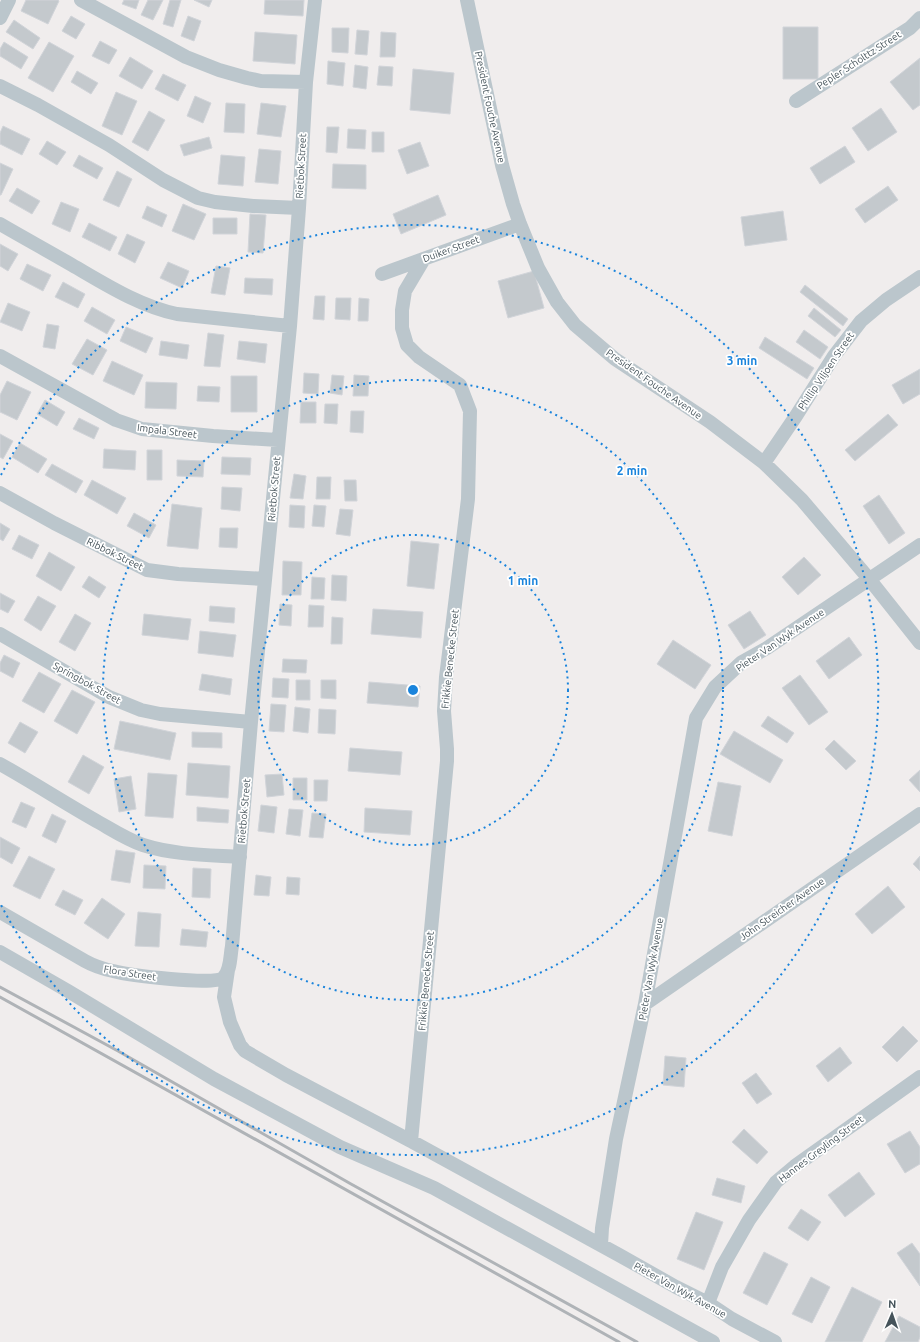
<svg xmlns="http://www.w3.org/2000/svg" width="920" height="1342" font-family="Ubuntu,sans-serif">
<rect width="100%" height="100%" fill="#f0eded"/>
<path fill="#c4c9cd" stroke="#d1d4d9" d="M 26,0 L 58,0 L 59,1 L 48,24 L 21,11 Z
M 124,0 L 139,0 L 136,9 L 122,4 Z
M 148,0 L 163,0 L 153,20 L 141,15 Z
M 170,0 L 181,0 L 173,27 L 163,24 Z
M 194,0 L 212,0 L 209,7 Z
M 265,0 L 304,0 L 303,16 L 264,14 Z
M 71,16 L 85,24 L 76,39 L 62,31 Z
M 188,16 L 201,21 L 194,41 L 181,36 Z
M 14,20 L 40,38 L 33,49 L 6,32 Z
M 783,27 L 818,27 L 818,79 L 783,79 Z
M 332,28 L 349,28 L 348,53 L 332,52 Z
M 357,30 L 369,31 L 367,55 L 355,54 Z
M 255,32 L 297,35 L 295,64 L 253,61 Z
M 381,32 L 396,33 L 395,57 L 380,57 Z
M 100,41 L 117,50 L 109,64 L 92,56 Z
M 4,42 L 28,57 L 21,69 L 0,56 L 0,49 Z
M 49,42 L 74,56 L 53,92 L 28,78 Z
M 130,57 L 153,71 L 142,89 L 119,76 Z
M 920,58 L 920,105 L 913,110 L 890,82 Z
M 328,61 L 345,63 L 343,86 L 327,84 Z
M 355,65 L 368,67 L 366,89 L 353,87 Z
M 379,66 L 393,67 L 392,86 L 377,85 Z
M 413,69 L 454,73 L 450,114 L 410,110 Z
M 77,71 L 98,83 L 91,94 L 71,82 Z
M 163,74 L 186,85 L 178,101 L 155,89 Z
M 116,92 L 137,101 L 122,135 L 102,126 Z
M 195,96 L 211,103 L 203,123 L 187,116 Z
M 226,103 L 245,104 L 244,133 L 224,132 Z
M 261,103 L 286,106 L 281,137 L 257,134 Z
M 881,108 L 897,132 L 868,151 L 852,128 Z
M 149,111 L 165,120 L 148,151 L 132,142 Z
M 3,126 L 30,139 L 22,155 L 0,144 L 0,133 Z
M 327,127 L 339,127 L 337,153 L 326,152 Z
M 348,129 L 366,130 L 365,149 L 347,148 Z
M 372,132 L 384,132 L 384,152 L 372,152 Z
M 209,137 L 212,148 L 184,156 L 180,145 Z
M 47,141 L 66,152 L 57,165 L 39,154 Z
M 420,142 L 429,166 L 407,174 L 398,150 Z
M 845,146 L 855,162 L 820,184 L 810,168 Z
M 259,149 L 281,151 L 278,184 L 255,182 Z
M 79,155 L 103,168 L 97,179 L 73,166 Z
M 221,155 L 245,157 L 243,186 L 218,184 Z
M 0,163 L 13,169 L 1,195 L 0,195 Z
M 333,164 L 366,165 L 366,189 L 332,188 Z
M 117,171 L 132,179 L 119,207 L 103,200 Z
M 888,186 L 898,200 L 865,223 L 855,209 Z
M 17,188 L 40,201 L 32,214 L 9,201 Z
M 438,195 L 446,215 L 401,234 L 393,214 Z
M 61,202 L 79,209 L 70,232 L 52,224 Z
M 183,204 L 206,214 L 194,240 L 172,231 Z
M 147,206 L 167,215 L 162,227 L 142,218 Z
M 783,211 L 787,240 L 745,246 L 741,217 Z
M 250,214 L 266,215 L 263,253 L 248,252 Z
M 213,218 L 237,218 L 237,234 L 213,234 Z
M 89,223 L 117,237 L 110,251 L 82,237 Z
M 127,234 L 145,242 L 135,263 L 118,254 Z
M 0,244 L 18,254 L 8,271 L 0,266 Z
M 168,262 L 189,271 L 182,288 L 160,278 Z
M 27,264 L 51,275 L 43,291 L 20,279 Z
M 216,266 L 230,268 L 225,295 L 211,293 Z
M 534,271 L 544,308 L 508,318 L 498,281 Z
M 245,278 L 273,279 L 272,295 L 244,293 Z
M 63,282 L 85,294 L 78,308 L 55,297 Z
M 805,285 L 848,319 L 843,326 L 800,292 Z
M 315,296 L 325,296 L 324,320 L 313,319 Z
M 336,298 L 351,298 L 350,320 L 335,319 Z
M 359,298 L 369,299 L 368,321 L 358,321 Z
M 8,303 L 30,312 L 22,331 L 0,322 Z
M 92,307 L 115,320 L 107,334 L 84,321 Z
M 814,308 L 841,330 L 835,337 L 808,316 Z
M 47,324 L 59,326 L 55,349 L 43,347 Z
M 126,327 L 153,338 L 146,353 L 120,341 Z
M 804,330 L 828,347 L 820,359 L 796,342 Z
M 208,333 L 224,335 L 220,367 L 204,366 Z
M 765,337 L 814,368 L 807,379 L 759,348 Z
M 87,339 L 107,350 L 93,375 L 72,364 Z
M 161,341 L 189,345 L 187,359 L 159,355 Z
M 239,341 L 267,344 L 265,363 L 237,359 Z
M 112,361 L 143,375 L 134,395 L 103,381 Z
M 920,369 L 920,394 L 903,404 L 892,385 Z
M 304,373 L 319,374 L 318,394 L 303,393 Z
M 332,375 L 344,376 L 342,395 L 330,393 Z
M 354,375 L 369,376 L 368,396 L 353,396 Z
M 231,376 L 257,376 L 257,412 L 231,412 Z
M 7,381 L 31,392 L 17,420 L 0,412 L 0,395 Z
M 146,382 L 177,383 L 176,409 L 145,408 Z
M 198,386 L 220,387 L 219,402 L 197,401 Z
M 45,400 L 65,412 L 57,426 L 37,414 Z
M 301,402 L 316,402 L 316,423 L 300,423 Z
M 325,404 L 338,404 L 337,424 L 324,423 Z
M 351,411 L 364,411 L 363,433 L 350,432 Z
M 888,414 L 898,425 L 855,461 L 845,450 Z
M 79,418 L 99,428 L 94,439 L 73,429 Z
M 0,434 L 13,441 L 3,459 L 0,457 Z
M 20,443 L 47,459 L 38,473 L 12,457 Z
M 104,449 L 136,451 L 135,470 L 103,468 Z
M 147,450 L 162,450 L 162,480 L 147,480 Z
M 222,457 L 251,458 L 250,475 L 221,474 Z
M 177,460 L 204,461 L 203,477 L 177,476 Z
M 52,464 L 83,481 L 76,493 L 45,475 Z
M 294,474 L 306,476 L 303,499 L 290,498 Z
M 317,477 L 331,477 L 330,499 L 316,499 Z
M 92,480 L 126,498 L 117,514 L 84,495 Z
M 344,480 L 356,480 L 357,501 L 345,501 Z
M 222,487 L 242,488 L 240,511 L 221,509 Z
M 879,495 L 905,533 L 889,544 L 863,506 Z
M 172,504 L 202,508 L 198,549 L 167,546 Z
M 290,505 L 305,506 L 304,528 L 289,527 Z
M 314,505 L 326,506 L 324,527 L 312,526 Z
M 340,509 L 353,510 L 350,536 L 336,534 Z
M 134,513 L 156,525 L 149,538 L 127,526 Z
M 0,523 L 10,529 L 3,541 L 0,539 Z
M 220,528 L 238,528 L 237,548 L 219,547 Z
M 19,535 L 39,545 L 32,559 L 12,549 Z
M 411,541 L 439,544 L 434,589 L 407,586 Z
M 49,552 L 75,567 L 61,591 L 36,576 Z
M 804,557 L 821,575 L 798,595 L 782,577 Z
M 283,561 L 302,562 L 301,595 L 282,595 Z
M 332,575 L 347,576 L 346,601 L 331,600 Z
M 89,576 L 106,587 L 99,598 L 82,587 Z
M 312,577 L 325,578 L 324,599 L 311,599 Z
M 0,593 L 15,601 L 8,613 L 0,609 Z
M 38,596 L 56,606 L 41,631 L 24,620 Z
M 280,604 L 292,605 L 291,626 L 279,625 Z
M 309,605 L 324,606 L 323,627 L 308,627 Z
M 210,606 L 235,608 L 234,623 L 209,621 Z
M 373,609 L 423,612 L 421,638 L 371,634 Z
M 750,611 L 766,635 L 744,649 L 728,625 Z
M 75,614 L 91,623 L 75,651 L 59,642 Z
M 144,614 L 191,619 L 188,640 L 142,635 Z
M 332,617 L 343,618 L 342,644 L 331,644 Z
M 200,631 L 236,635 L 233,657 L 198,653 Z
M 849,637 L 862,655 L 829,679 L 816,661 Z
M 673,640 L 711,665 L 695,689 L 657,664 Z
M 4,655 L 20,663 L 13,678 L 0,671 L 0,663 Z
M 283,659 L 307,660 L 306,673 L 282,672 Z
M 39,672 L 61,684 L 44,713 L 22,701 Z
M 202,674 L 232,679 L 230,695 L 199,690 Z
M 800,675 L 828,712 L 809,725 L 782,688 Z
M 273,678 L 289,679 L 288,698 L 272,697 Z
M 296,680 L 310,680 L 310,700 L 296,700 Z
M 321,680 L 336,680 L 336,699 L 321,698 Z
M 369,682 L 420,686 L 418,707 L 367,703 Z
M 72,690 L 95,702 L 77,734 L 54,721 Z
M 271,704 L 286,705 L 284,732 L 269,731 Z
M 295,707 L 310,709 L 308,733 L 293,731 Z
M 319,709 L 336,710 L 335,734 L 318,733 Z
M 768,716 L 794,733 L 787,743 L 761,726 Z
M 120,721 L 176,733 L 170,760 L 114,749 Z
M 20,722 L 38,732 L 25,753 L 8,743 Z
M 734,731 L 783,760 L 770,783 L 720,754 Z
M 192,732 L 222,733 L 222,748 L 192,747 Z
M 834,740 L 856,761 L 846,770 L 825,749 Z
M 350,748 L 402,752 L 400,775 L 348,771 Z
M 83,755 L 104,767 L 89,794 L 68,782 Z
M 188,763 L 230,766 L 228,798 L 186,795 Z
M 920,770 L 920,792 L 909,780 Z
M 148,773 L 177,775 L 173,818 L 145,816 Z
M 282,774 L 284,795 L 267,797 L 265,775 Z
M 131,776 L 136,809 L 119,812 L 114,779 Z
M 293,778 L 307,778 L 307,800 L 293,800 Z
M 314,780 L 328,780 L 327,801 L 314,801 Z
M 718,782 L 741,786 L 732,836 L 708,831 Z
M 21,802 L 35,808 L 26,828 L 12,822 Z
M 261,805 L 277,807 L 274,833 L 258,831 Z
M 197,807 L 229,810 L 228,823 L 197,821 Z
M 365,808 L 412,811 L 410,835 L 364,832 Z
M 289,809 L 303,810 L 300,836 L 286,834 Z
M 312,813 L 326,814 L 323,838 L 309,837 Z
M 52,814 L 66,821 L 56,843 L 42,836 Z
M 0,837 L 20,848 L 12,864 L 0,857 Z
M 116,850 L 135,853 L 130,883 L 111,880 Z
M 29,856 L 55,869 L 40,899 L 13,886 Z
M 920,856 L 920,871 L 913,864 Z
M 144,865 L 166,866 L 165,889 L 143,888 Z
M 193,868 L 211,869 L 210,898 L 192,897 Z
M 256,875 L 271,877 L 269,896 L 254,895 Z
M 287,877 L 300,878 L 299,895 L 286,894 Z
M 888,886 L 905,907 L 872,934 L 855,914 Z
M 63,890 L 83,900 L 75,915 L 55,905 Z
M 102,898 L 125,914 L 108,939 L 84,923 Z
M 138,912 L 161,914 L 159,947 L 135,946 Z
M 182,929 L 208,932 L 206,947 L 180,945 Z
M 903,1026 L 918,1041 L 897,1062 L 882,1047 Z
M 840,1047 L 852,1063 L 828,1082 L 816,1066 Z
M 665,1056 L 686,1058 L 684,1087 L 663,1085 Z
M 756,1073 L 772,1094 L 757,1104 L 742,1083 Z
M 744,1129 L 768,1152 L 757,1164 L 732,1142 Z
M 910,1131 L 920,1147 L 920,1164 L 905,1173 L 887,1144 Z
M 859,1172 L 875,1194 L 845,1217 L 828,1195 Z
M 717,1178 L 745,1186 L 741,1203 L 712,1195 Z
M 801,1209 L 821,1222 L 808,1241 L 788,1228 Z
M 696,1212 L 723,1222 L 704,1270 L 677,1259 Z
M 912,1243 L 920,1254 L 920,1286 L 897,1253 Z
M 764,1252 L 788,1264 L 767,1305 L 743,1293 Z
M 811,1277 L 830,1287 L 812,1323 L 792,1314 Z
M 852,1287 L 882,1302 L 862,1342 L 825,1342 Z
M 899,1316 L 920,1327 L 920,1337 L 918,1342 L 885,1342 Z"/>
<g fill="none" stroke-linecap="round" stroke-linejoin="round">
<path stroke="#bbc6cc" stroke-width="14" d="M 81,0 L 186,57 L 219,70 L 247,78 L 261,81 L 306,82
M 467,0 L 502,165 L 513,204 L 520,224 L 538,268 L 557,302 L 575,325 L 615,359 L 710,422 L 764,463 L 802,500 L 870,580 L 920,643
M 0,18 L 9,0
M 0,86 L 38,105 L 109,145 L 163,180 L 198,198 L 215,202 L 253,206 L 299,208
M 796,101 L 910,28 L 920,18
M 0,224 C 24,238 48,251 72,265 C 105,284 139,306 177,314 L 290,326
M 382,274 L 520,224
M 0,356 L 116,420 L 142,429 L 213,436 L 278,440
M 764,463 L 796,416 L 834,356 L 861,321 L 886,300 L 920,277
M 0,493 L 54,523 L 147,570 L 178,574 L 265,579
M 0,634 L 109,697 L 141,710 L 160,714 L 251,722
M 0,764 C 34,783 66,804 100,823 C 114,831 128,840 143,845 C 174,855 209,855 240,857
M 0,912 L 85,961 C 94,966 103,969 113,971 C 128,975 215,986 223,978 C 231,971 230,956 232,946 L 251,722 L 290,326 L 299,208 L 306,82 L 315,0
M 0,952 L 68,991 L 214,1079 L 340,1147 L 434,1188 L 713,1342
M 228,970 L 224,997 L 230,1022 L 240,1045 L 245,1051 L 286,1075 L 411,1141 L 619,1255 L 676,1287 L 708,1303 L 732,1319 L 775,1342
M 645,1004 L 920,814
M 411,1141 L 447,761 L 447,749 L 444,711 L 446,677 L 468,499 L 470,411 L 460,385 L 419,357 L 407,345 L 402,328 L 402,310 L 405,291 L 424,259
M 601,1245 L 602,1228 L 616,1139 L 645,1004 L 696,718 L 715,687 L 742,662 L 767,648 L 920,545
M 708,1303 L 722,1267 L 749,1220 L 776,1182 L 795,1166 L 920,1077"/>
<path stroke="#afb3b7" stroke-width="3" d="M 0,987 L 118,1051 L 351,1184 L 637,1342
M 0,997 L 619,1342"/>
</g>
<g fill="none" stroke="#1a84dc" stroke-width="2" stroke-dasharray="2 4">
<circle cx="413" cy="690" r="155"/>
<circle cx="413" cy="690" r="310"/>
<path d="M1 475A465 465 0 1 1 1 905"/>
</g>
<g text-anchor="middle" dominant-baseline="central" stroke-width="3.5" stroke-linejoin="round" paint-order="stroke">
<g font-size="10" fill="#45535a" stroke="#fff">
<text transform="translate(859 60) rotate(-33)">Pepler Scholttz Street</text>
<text transform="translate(490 107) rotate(78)">President Fouche Avenue</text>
<text transform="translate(301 166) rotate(-87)">Rietbok Street</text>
<text transform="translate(451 249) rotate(-20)">Duiker Street</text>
<text transform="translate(826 371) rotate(-56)">Phillip Viljoen Street</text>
<text transform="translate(654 384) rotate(35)">President Fouche Avenue</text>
<text transform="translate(167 431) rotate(7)">Impala Street</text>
<text transform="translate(274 489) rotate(-85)">Rietbok Street</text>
<text transform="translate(115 554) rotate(26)">Ribbok Street</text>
<text transform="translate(780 640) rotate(-34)">Pieter Van Wyk Avenue</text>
<text transform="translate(450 659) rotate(-84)">Frikkie Benecke Street</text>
<text transform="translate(87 683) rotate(29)">Springbok Street</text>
<text transform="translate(244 811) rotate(-85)">Rietbok Street</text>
<text transform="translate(782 909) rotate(-35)">John Streicher Avenue</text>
<text transform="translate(651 969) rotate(-80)">Pieter Van Wyk Avenue</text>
<text transform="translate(130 973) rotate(9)">Flora Street</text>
<text transform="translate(426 981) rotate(-85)">Frikkie Benecke Street</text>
<text transform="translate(821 1149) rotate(-37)">Hannes Greyling Street</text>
<text transform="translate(680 1290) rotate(29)">Pieter Van Wyk Avenue</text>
</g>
</g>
<circle cx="413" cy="690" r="6" fill="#1a84dc" stroke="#fff" stroke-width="2"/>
<g font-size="12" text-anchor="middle" font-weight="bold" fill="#1a84dc" stroke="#fff" stroke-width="3.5" stroke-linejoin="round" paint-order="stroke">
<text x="742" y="365">3 min</text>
<text x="632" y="475">2 min</text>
<text x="523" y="585">1 min</text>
</g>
<g transform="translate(892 1314) rotate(2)" stroke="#ffffff" stroke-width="3" paint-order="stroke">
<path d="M0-3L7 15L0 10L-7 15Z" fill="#45535a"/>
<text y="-6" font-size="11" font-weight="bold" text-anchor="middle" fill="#45535a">N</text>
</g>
</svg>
